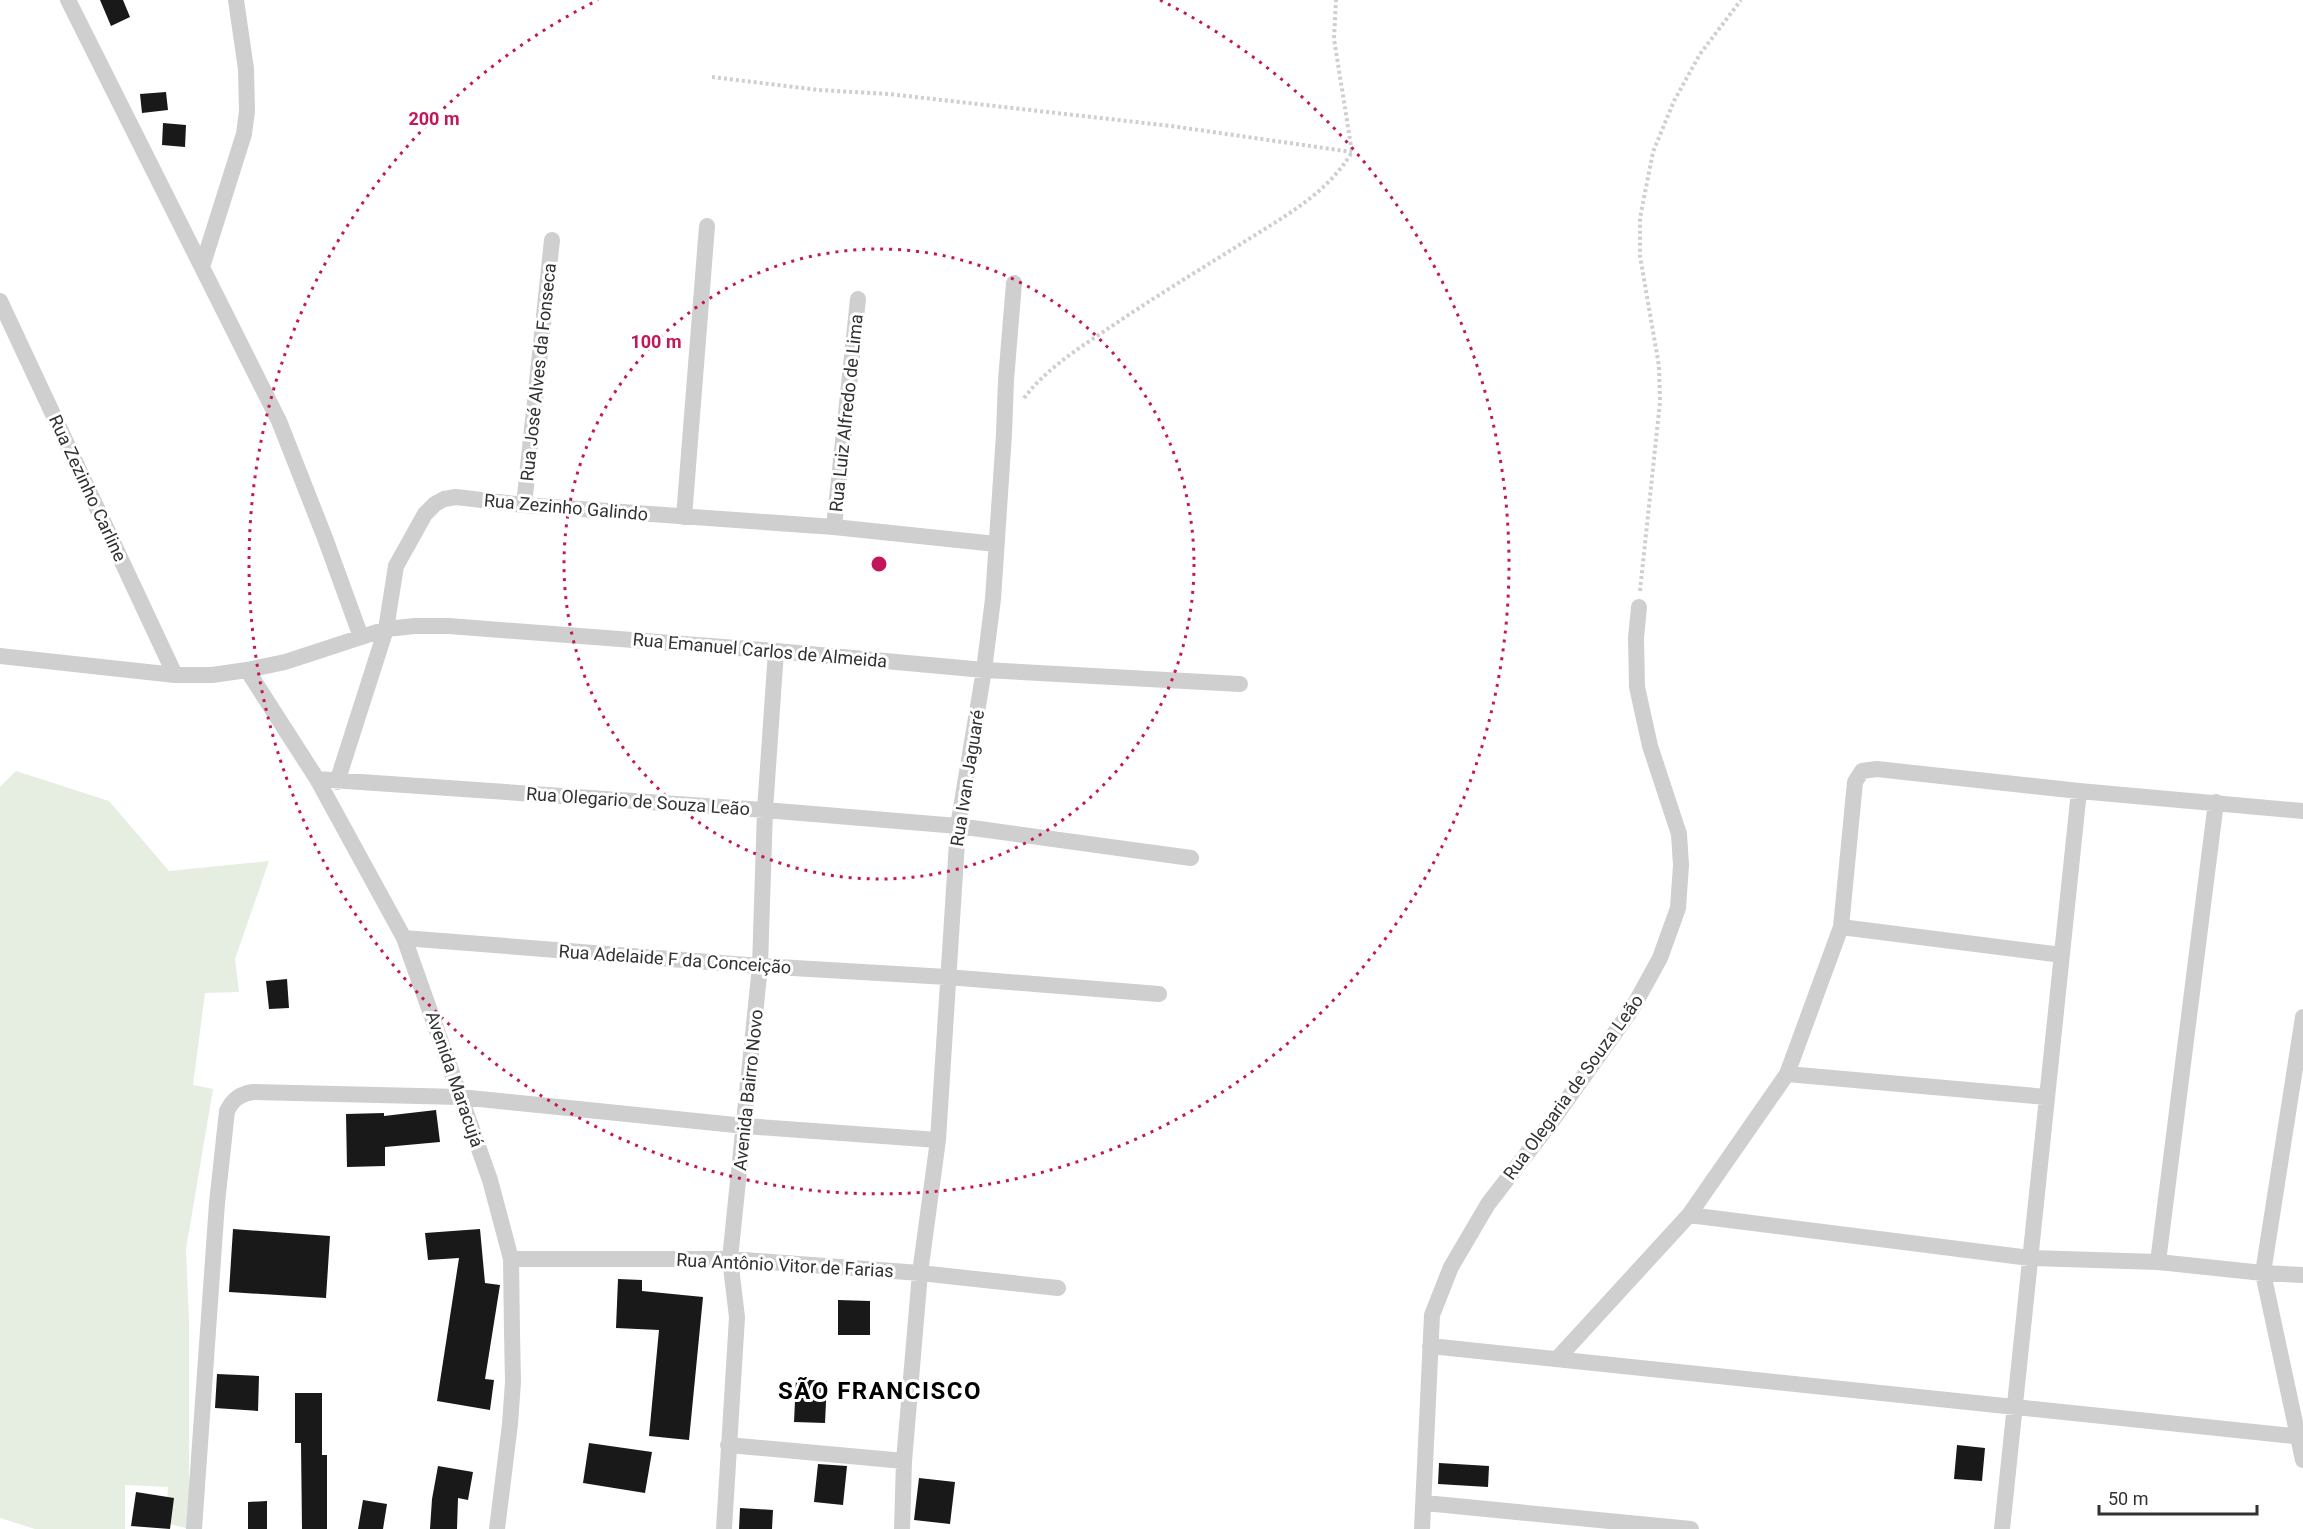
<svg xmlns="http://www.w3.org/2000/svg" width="2303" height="1529" font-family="Roboto,sans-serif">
<rect width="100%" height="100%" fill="#fff"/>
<path fill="#e5eee1" d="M 16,771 L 109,801 L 169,871 L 269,861 L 235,959 L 239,992 L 205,993 L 193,1085 L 213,1089 L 186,1249 L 189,1320 L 189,1529 L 166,1523 L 168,1487 L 125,1485 L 125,1529 L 35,1529 L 0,1518 L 0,787 Z"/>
<path fill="#191919" d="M 100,0 L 123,0 L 130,17 L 111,26 Z
M 166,92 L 168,110 L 142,113 L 140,94 Z
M 163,123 L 186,125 L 185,147 L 162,145 Z
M 287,979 L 289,1008 L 269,1009 L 266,981 Z
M 436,1110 L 440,1142 L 385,1147 L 385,1166 L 347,1167 L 346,1114 L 384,1113 L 384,1116 Z
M 233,1229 L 330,1236 L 326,1298 L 229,1292 Z
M 480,1229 L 485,1283 L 500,1285 L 485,1379 L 494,1380 L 490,1410 L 437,1401 L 459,1258 L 428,1260 L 425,1233 Z
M 618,1279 L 642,1280 L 642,1291 L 703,1297 L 689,1440 L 649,1436 L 659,1330 L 616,1328 Z
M 838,1300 L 870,1301 L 870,1335 L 838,1335 Z
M 217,1374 L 259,1376 L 258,1411 L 215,1408 Z
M 796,1379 L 827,1381 L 825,1423 L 794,1422 Z
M 295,1393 L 322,1393 L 322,1455 L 327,1455 L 327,1529 L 302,1529 L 301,1443 L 295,1443 Z
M 589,1443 L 652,1452 L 645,1493 L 583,1483 Z
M 1957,1445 L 1985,1448 L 1982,1481 L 1954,1479 Z
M 1439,1463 L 1489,1466 L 1488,1487 L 1438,1484 Z
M 818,1464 L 847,1466 L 843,1505 L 814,1502 Z
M 438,1466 L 473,1472 L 468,1500 L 458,1498 L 457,1529 L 430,1529 L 432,1499 Z
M 919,1478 L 955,1482 L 950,1524 L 914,1520 Z
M 136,1492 L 174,1498 L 170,1529 L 131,1526 Z
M 363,1500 L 387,1504 L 383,1529 L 358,1529 Z
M 267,1501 L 267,1529 L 248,1529 L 248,1502 Z
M 740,1508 L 773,1510 L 772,1529 L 739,1529 Z"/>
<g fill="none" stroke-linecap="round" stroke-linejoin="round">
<path stroke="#cfcfcf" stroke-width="4" stroke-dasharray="3 3" stroke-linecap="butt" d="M 712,77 L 819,90 L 889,94 L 1171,126 L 1352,152
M 1024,398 C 1046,369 1079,348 1109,328 C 1156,296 1204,267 1252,237 C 1290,213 1328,192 1352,152 L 1334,39 L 1336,0
M 1640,591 L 1660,402 L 1659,366 L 1640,256 L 1640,218 L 1653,152 L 1674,101 L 1700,54 L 1741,0"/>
<path stroke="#cfcfcf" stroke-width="16" d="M 68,0 L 279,421 L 325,538 L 361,637
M 202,267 L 244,134 L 247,111 L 246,69 L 236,0
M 0,301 L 175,675
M 524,505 L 552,240
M 684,517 L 707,226
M 834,527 L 858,299
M 0,656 L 175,675 L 212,675 L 247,670 L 285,662 L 386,629 L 415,626 L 449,626 L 776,651 L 984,670 L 1240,684
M 247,670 L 317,779 L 404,938 L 490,1180 L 511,1259 L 512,1332 L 513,1382 L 510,1424 L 497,1529
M 317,779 L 765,810 L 958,826 L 1191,858
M 337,782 L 386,629 L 396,566 L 425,514 L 435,504 L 444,499 L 456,497 L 524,505 L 834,527 L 996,544
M 1841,927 L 2062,955
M 404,938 L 760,966 L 947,977 L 1159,994
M 2303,1017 L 2263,1273 L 2303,1460
M 1787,1074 L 2047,1097
M 1689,1215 L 2030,1258 L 2158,1262 L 2263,1273 L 2303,1275
M 511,1259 L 730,1259 L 920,1273 L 1058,1288
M 2158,1262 L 2216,802
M 1430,1346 L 2303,1437
M 1557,1359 L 1689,1215 L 1787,1074 L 1841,927 L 1855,782 L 1862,771 L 1877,769 L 2079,791 L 2303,811
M 728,1445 L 904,1461
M 1425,1503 L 1691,1529
M 194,1529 L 217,1203 L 227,1111 C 233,1099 240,1094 253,1092 L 460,1097 L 745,1126 L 938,1140
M 724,1529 L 737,1317 L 730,1259 L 760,966 L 765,810 L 776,651
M 902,1529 L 904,1461 L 920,1273 L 938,1140 L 958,826 L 984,670 L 993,599 L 1004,434 L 1006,380 L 1014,283
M 1422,1529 L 1432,1315 L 1451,1267 L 1488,1204 L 1549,1125 L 1632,1009 L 1660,958 L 1678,908 L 1681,865 L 1679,834 L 1650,746 L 1637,687 L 1636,638 L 1639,607
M 2002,1529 L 2079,791"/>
</g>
<g fill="none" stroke="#c2185b" stroke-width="3" stroke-dasharray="3 6">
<circle cx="879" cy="564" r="315"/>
<path d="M1160 0A630 630 0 1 1 598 0"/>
</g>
<g text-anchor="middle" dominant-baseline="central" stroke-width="6" stroke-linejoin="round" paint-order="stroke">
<g font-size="18" fill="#323232" stroke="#fff">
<text transform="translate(538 372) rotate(-84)">Rua José Alves da Fonseca</text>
<text transform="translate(846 413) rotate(-84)">Rua Luiz Alfredo de Lima</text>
<text transform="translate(88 488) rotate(65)">Rua Zezinho Carline</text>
<text transform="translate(566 507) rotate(5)">Rua Zezinho Galindo</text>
<text transform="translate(760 650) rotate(5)">Rua Emanuel Carlos de Almeida</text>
<text transform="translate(967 778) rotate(-81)">Rua Ivan Jaguaré</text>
<text transform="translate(638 801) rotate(4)">Rua Olegario de Souza Leão</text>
<text transform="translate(675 959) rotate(4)">Rua Adelaide F da Conceição</text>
<text transform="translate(455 1079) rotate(71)">Avenida Maracujá</text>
<text transform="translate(1573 1087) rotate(-54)">Rua Olegaria de Souza Leão</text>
<text transform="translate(748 1090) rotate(-84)">Avenida Bairro Novo</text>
<text transform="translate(785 1265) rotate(3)">Rua Antônio Vitor de Farias</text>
</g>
<g font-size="24" font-weight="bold" letter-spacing="1.5" fill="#000" stroke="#fff">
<text x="880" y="1391">SÃO FRANCISCO</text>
</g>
</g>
<circle cx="879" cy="564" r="9" fill="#c2185b" stroke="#fff" stroke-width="3"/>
<g font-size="18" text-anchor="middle" font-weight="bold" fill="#c2185b" stroke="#fff" stroke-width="6" stroke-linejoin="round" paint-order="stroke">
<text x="434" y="125">200 m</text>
<text x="656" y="348">100 m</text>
</g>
<path d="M2099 1505v9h158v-9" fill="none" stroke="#323232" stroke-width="3"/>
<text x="2108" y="1505" font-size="18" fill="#323232" stroke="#ffffff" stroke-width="4.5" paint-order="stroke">50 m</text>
</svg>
